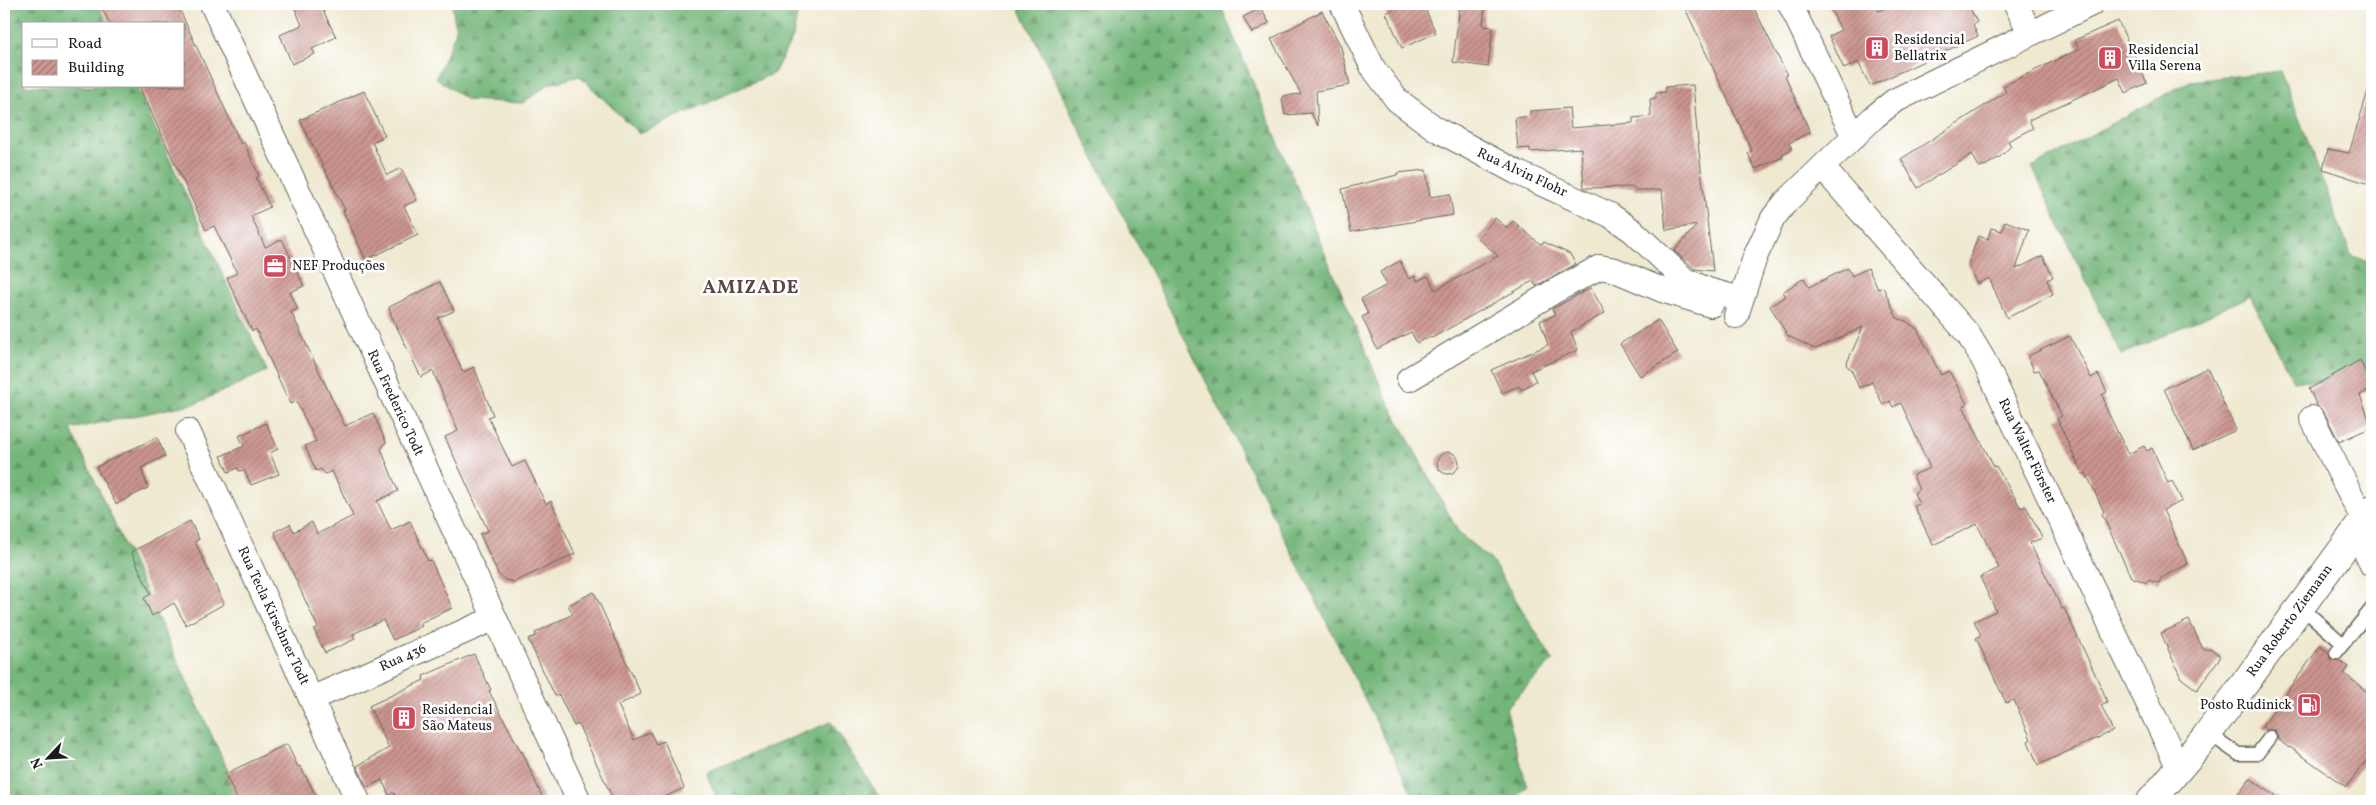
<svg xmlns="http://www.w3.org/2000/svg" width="2376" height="805" font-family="Vollkorn,serif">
<defs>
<pattern id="forest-firs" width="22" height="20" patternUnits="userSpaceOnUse" patternTransform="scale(1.25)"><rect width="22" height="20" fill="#74b67a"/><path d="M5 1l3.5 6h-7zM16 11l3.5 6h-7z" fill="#5e9363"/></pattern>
<pattern id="building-hatch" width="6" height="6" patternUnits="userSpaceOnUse" patternTransform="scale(1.25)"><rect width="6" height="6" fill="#cc958f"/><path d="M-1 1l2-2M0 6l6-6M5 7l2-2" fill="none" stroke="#a57974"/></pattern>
</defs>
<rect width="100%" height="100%" fill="#fff"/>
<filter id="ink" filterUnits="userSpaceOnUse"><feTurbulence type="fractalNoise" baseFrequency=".02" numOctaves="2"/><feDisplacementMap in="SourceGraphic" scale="10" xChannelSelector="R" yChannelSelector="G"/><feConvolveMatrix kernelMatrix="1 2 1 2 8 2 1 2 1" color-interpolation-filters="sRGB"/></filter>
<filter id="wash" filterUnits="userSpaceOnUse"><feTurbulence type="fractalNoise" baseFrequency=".0096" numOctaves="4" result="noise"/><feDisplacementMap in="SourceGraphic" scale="20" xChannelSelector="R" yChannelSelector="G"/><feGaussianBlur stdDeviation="1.12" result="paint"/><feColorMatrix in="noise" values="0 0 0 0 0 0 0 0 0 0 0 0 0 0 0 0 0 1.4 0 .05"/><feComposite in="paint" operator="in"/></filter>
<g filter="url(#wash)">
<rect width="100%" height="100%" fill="#efe9d0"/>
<path fill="url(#forest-firs)" stroke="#48694b" d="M 4,4 L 98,4 L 108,24 L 24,24 L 24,86 L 136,86 L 267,371 L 197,403 L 71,429 L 242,801 L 4,801 Z
M 452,4 L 799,4 L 793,37 L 774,73 L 639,134 L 580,76 L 549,84 L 523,103 L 467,100 L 436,78 L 456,31 Z
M 1017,4 L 1220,4 L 1384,394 L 1459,533 L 1492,561 L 1553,660 L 1506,708 L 1527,787 L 1511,801 L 1416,801 Z
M 2281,71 L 2351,255 L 2372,264 L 2372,384 L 2293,381 L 2250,296 L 2121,355 L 2032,167 L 2190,81 Z
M 831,722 L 882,801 L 718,801 L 706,772 Z"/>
<g id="blocks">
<path fill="url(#building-hatch)" d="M 100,4 L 177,4 L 241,144 L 244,142 L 259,176 L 256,178 L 270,207 L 251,216 L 265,247 L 282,239 L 304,286 L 290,292 L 298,309 L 291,312 L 345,426 L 373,413 L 386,442 L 381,449 L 398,491 L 377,501 L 391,530 L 410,521 L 428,561 L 431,560 L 452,608 L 420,623 L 422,626 L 393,640 L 383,620 L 353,634 L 355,639 L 325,653 L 314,630 L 318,628 L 274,532 L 290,524 L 294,532 L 312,522 L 317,534 L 353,516 L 332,471 L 325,474 L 321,469 L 316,471 L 305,446 L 316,441 L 296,401 L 290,404 L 256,329 L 252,331 L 227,278 L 237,273 L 214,226 L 206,230 L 139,86 L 184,86 L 184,24 L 110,24 Z
M 293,4 L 320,4 L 336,37 L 312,49 L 315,54 L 292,64 L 280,35 L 302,25 Z
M 1404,4 L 1423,4 L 1436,33 L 1402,48 L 1386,13 Z
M 1460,4 L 1485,4 L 1483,26 L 1493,27 L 1488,67 L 1453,62 Z
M 1683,4 L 1752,4 L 1787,75 L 1785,75 L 1790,87 L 1810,132 L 1789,143 L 1792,149 L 1782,154 L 1783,157 L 1755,169 L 1748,153 L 1752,151 Z
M 1828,4 L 1875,4 L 1879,11 L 1894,4 L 1968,4 L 1977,22 L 1973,25 L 1978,36 L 1870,86 L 1858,62 L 1844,69 L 1829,36 L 1841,30 Z
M 1261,8 L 1269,23 L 1252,33 L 1243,17 Z
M 1322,11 L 1341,47 L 1350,85 L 1316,91 L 1318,126 L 1311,113 L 1285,115 L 1282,99 L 1284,96 L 1301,94 L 1271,39 Z
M 2118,21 L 2147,83 L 2126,93 L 2119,78 L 2029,120 L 2033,128 L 2008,141 L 2011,146 L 2000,157 L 1983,167 L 1979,167 L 1972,154 L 1918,188 L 1901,159 L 2006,92 L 2003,86 L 2079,49 L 2075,40 Z
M 1693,85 L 1698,143 L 1713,271 L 1695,269 L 1674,251 L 1697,225 L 1666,230 L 1662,190 L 1634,190 L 1634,187 L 1584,188 L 1581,148 L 1530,152 L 1530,148 L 1518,149 L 1515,118 L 1530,116 L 1530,111 L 1569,108 L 1571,128 L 1633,123 L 1633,118 L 1651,116 L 1650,99 L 1656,98 L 1656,93 L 1665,92 L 1665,87 Z
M 364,91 L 385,136 L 372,142 L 387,175 L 401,168 L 417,200 L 404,206 L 418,235 L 366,260 L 343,211 L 345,210 L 300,120 Z
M 2368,91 L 2372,91 L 2372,185 L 2323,169 L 2328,149 L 2349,153 Z
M 1426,170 L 1430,197 L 1450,194 L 1453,215 L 1351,232 L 1342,189 L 1397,175 L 1397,173 Z
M 1495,218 L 1507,228 L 1513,221 L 1540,244 L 1544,242 L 1570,254 L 1576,264 L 1536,286 L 1533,281 L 1432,338 L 1431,336 L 1417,343 L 1411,332 L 1377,349 L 1362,317 L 1368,314 L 1361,299 L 1387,285 L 1380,272 L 1400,261 L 1409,279 L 1415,276 L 1417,281 L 1428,276 L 1435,290 L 1498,256 L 1478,238 Z
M 2005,221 L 2029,230 L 2016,269 L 2043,256 L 2053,277 L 2047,280 L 2053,294 L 2007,318 L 1989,278 L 1977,284 L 1968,265 L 1978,236 L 1988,239 L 1991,228 L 2002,231 Z
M 1848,268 L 1852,276 L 1868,268 L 1878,289 L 1883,287 L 1897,318 L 1906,321 L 1917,329 L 1941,375 L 1949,371 L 1967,404 L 1963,406 L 1994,467 L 1996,466 L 2021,508 L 2026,506 L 2042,538 L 2030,543 L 2062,609 L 2064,608 L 2103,691 L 2107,702 L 2101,705 L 2113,731 L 2038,765 L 2028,741 L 2031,739 L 2014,700 L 2006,703 L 1976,638 L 1981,635 L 1974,621 L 1996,611 L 1980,577 L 1999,568 L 1977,524 L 1933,545 L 1914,506 L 1919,504 L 1914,493 L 1919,490 L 1913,475 L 1930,468 L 1901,403 L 1893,407 L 1890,401 L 1883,405 L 1872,382 L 1859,388 L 1851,369 L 1846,365 L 1863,327 L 1815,349 L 1788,336 L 1770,306 L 1786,296 L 1783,292 L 1804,278 L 1809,287 Z
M 440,282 L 454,311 L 438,318 L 463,372 L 474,367 L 493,415 L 488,417 L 512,467 L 525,461 L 546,504 L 551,501 L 575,554 L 514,582 L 505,580 L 498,574 L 480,534 L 488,531 L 445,437 L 458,431 L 433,371 L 421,377 L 391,315 L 389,307 Z
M 1591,288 L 1605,313 L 1571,332 L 1578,350 L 1531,371 L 1536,381 L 1521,390 L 1519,386 L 1502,393 L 1491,370 L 1548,345 L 1540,321 L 1555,315 L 1552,309 Z
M 1658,320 L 1678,353 L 1640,376 L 1620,344 Z
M 2070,336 L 2091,378 L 2098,374 L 2107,392 L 2102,395 L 2106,404 L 2104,404 L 2128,454 L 2144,446 L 2147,451 L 2152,448 L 2168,483 L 2172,481 L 2182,501 L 2163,510 L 2188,564 L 2161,578 L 2159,583 L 2148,580 L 2147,583 L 2131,577 L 2102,514 L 2104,512 L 2086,473 L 2083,475 L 2065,436 L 2057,419 L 2062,416 L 2039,370 L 2034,371 L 2028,356 Z
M 2360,360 L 2372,387 L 2372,389 L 2360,395 L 2372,427 L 2339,442 L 2324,412 L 2317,406 L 2309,389 Z
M 2207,368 L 2236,430 L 2193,450 L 2164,389 Z
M 266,423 L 278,449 L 270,453 L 279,474 L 251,485 L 244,470 L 239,471 L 238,468 L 228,472 L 221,456 L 244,446 L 239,436 Z
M 157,437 L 165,456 L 141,468 L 148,488 L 116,504 L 96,467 Z
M1437 463a11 11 0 1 1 22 0a11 11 0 1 1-22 0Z
M 190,521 L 199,539 L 195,542 L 224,604 L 186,625 L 174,603 L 152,616 L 144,598 L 151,594 L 131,552 Z
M 594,592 L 641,694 L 618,705 L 634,740 L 650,732 L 656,744 L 664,741 L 684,788 L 656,801 L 614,801 L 578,724 L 574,726 L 559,695 L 555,696 L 528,639 L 536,636 L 535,633 L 573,614 L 568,605 Z
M 2189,620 L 2203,649 L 2211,649 L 2221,656 L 2197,690 L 2181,678 L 2161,633 Z
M 2320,646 L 2328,652 L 2331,660 L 2339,660 L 2349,667 L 2344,673 L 2372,696 L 2372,753 L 2346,787 L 2290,747 L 2289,748 L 2278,739 L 2275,730 L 2266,730 L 2262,727 Z
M 474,654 L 491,690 L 489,691 L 521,752 L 522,751 L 544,801 L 397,801 L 394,793 L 389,795 L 382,780 L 367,787 L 357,766 L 389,748 L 369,706 L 424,680 L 423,676 Z
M 287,744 L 298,767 L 300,766 L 319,801 L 238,801 L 225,774 Z
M 2250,778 L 2282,801 L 2233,801 Z"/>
</g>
</g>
<g filter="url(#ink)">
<use href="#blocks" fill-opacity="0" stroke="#66645b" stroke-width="1"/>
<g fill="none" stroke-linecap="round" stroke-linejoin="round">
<defs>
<path id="service" d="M 2300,606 L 2342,643
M 2336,653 L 2372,608
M 2208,733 L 2238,754 L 2257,754 L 2270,737"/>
<path id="minor" d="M 212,4 L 579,801
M 1342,4 L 1373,68 L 1397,100 L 1436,129 L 1516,172 L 1610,215 L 1633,231 L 1685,280 L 1708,290 L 1741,299
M 1790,4 L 1854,137
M 2016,4 L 2030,33
M 1823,168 L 1968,334 L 1983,359 L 2179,768
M 1736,316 L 1755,257 L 1773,218 L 1786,202 L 1874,117 L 1894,101 L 2091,4
M 1409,379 L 1553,292 L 1600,267 L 1615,270 L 1662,290 L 1711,305
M 2312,418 L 2364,521
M 188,431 L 358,801
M 2356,532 L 2372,565
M 311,699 L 495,618"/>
<path id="secondary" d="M 2151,801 L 2204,739 L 2372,509"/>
</defs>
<use href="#service" stroke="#66645b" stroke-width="15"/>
<use href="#minor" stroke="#66645b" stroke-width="26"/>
<use href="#secondary" stroke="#66645b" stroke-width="30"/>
<use href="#service" stroke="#fff" stroke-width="12"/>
<use href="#minor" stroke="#fff" stroke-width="24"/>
<use href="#secondary" stroke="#fff" stroke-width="28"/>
</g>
</g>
<defs>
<symbol id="building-square" viewBox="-11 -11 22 22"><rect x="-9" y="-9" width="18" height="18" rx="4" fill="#d1495b" stroke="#fff"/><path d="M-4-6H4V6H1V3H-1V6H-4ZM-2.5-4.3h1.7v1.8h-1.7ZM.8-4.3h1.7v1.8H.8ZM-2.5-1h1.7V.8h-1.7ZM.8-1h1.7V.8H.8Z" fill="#fff"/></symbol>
<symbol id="office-square" viewBox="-11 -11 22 22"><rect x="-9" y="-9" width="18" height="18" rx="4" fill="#d1495b" stroke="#fff"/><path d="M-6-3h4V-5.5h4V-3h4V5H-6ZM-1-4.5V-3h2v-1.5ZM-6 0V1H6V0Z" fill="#fff"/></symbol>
<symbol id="fuel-square" viewBox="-11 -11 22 22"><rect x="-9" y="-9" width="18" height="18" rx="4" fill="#d1495b" stroke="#fff"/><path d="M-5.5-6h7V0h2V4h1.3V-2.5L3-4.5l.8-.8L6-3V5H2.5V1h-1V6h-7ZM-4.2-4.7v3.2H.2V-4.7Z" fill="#fff"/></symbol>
</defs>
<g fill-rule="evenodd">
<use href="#building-square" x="1863" y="34" width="28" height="28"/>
<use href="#building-square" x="2096" y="44" width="28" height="28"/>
<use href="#office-square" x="261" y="252" width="28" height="28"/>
<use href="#fuel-square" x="2295" y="691" width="28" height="28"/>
<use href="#building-square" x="390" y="704" width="28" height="28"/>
</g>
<g text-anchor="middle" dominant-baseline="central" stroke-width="5" stroke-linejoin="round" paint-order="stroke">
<g font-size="14" fill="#1c1c1c" stroke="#fff" text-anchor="start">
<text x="1894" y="40">Residencial<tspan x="1894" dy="16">Bellatrix</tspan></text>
<text x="2128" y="50">Residencial<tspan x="2128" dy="16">Villa Serena</tspan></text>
<text x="292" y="266">NEF Produções</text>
<text x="2292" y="705" text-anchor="end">Posto Rudinick</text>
<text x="422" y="710">Residencial<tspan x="422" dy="16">São Mateus</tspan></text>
</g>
<g font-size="14" fill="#1c1c1c" stroke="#fff">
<text transform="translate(1522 173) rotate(25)">Rua Alvin Flohr</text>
<text transform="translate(395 403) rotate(65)">Rua Frederico Todt</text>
<text transform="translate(2027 451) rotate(64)">Rua Walter Förster</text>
<text transform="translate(273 616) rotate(65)">Rua Tecla Kirschner Todt</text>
<text transform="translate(2290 621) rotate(-54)">Rua Roberto Ziemann</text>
<text transform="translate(403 658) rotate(-24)">Rua 436</text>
</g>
<g font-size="19" font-weight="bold" letter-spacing="1" fill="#5a4644" stroke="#fff">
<text x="751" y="288">AMIZADE</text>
</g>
</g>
<rect width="2376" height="805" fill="none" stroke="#fff" stroke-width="20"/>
<rect x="22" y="22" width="162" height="65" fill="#ffffff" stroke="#a4a4a4"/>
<rect x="32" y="39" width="25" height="8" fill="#ffffff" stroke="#a4a4a4"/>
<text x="68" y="48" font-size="15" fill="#1c1c1c">Road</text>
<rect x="32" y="60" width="25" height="15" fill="url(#building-hatch)" stroke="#a4a4a4"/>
<text x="68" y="72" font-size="15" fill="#1c1c1c">Building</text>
<g transform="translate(48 758) rotate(245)" stroke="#ffffff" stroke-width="4" paint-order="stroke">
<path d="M0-4L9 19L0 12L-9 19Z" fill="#1c1c1c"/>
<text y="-8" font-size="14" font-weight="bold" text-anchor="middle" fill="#1c1c1c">N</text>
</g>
</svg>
